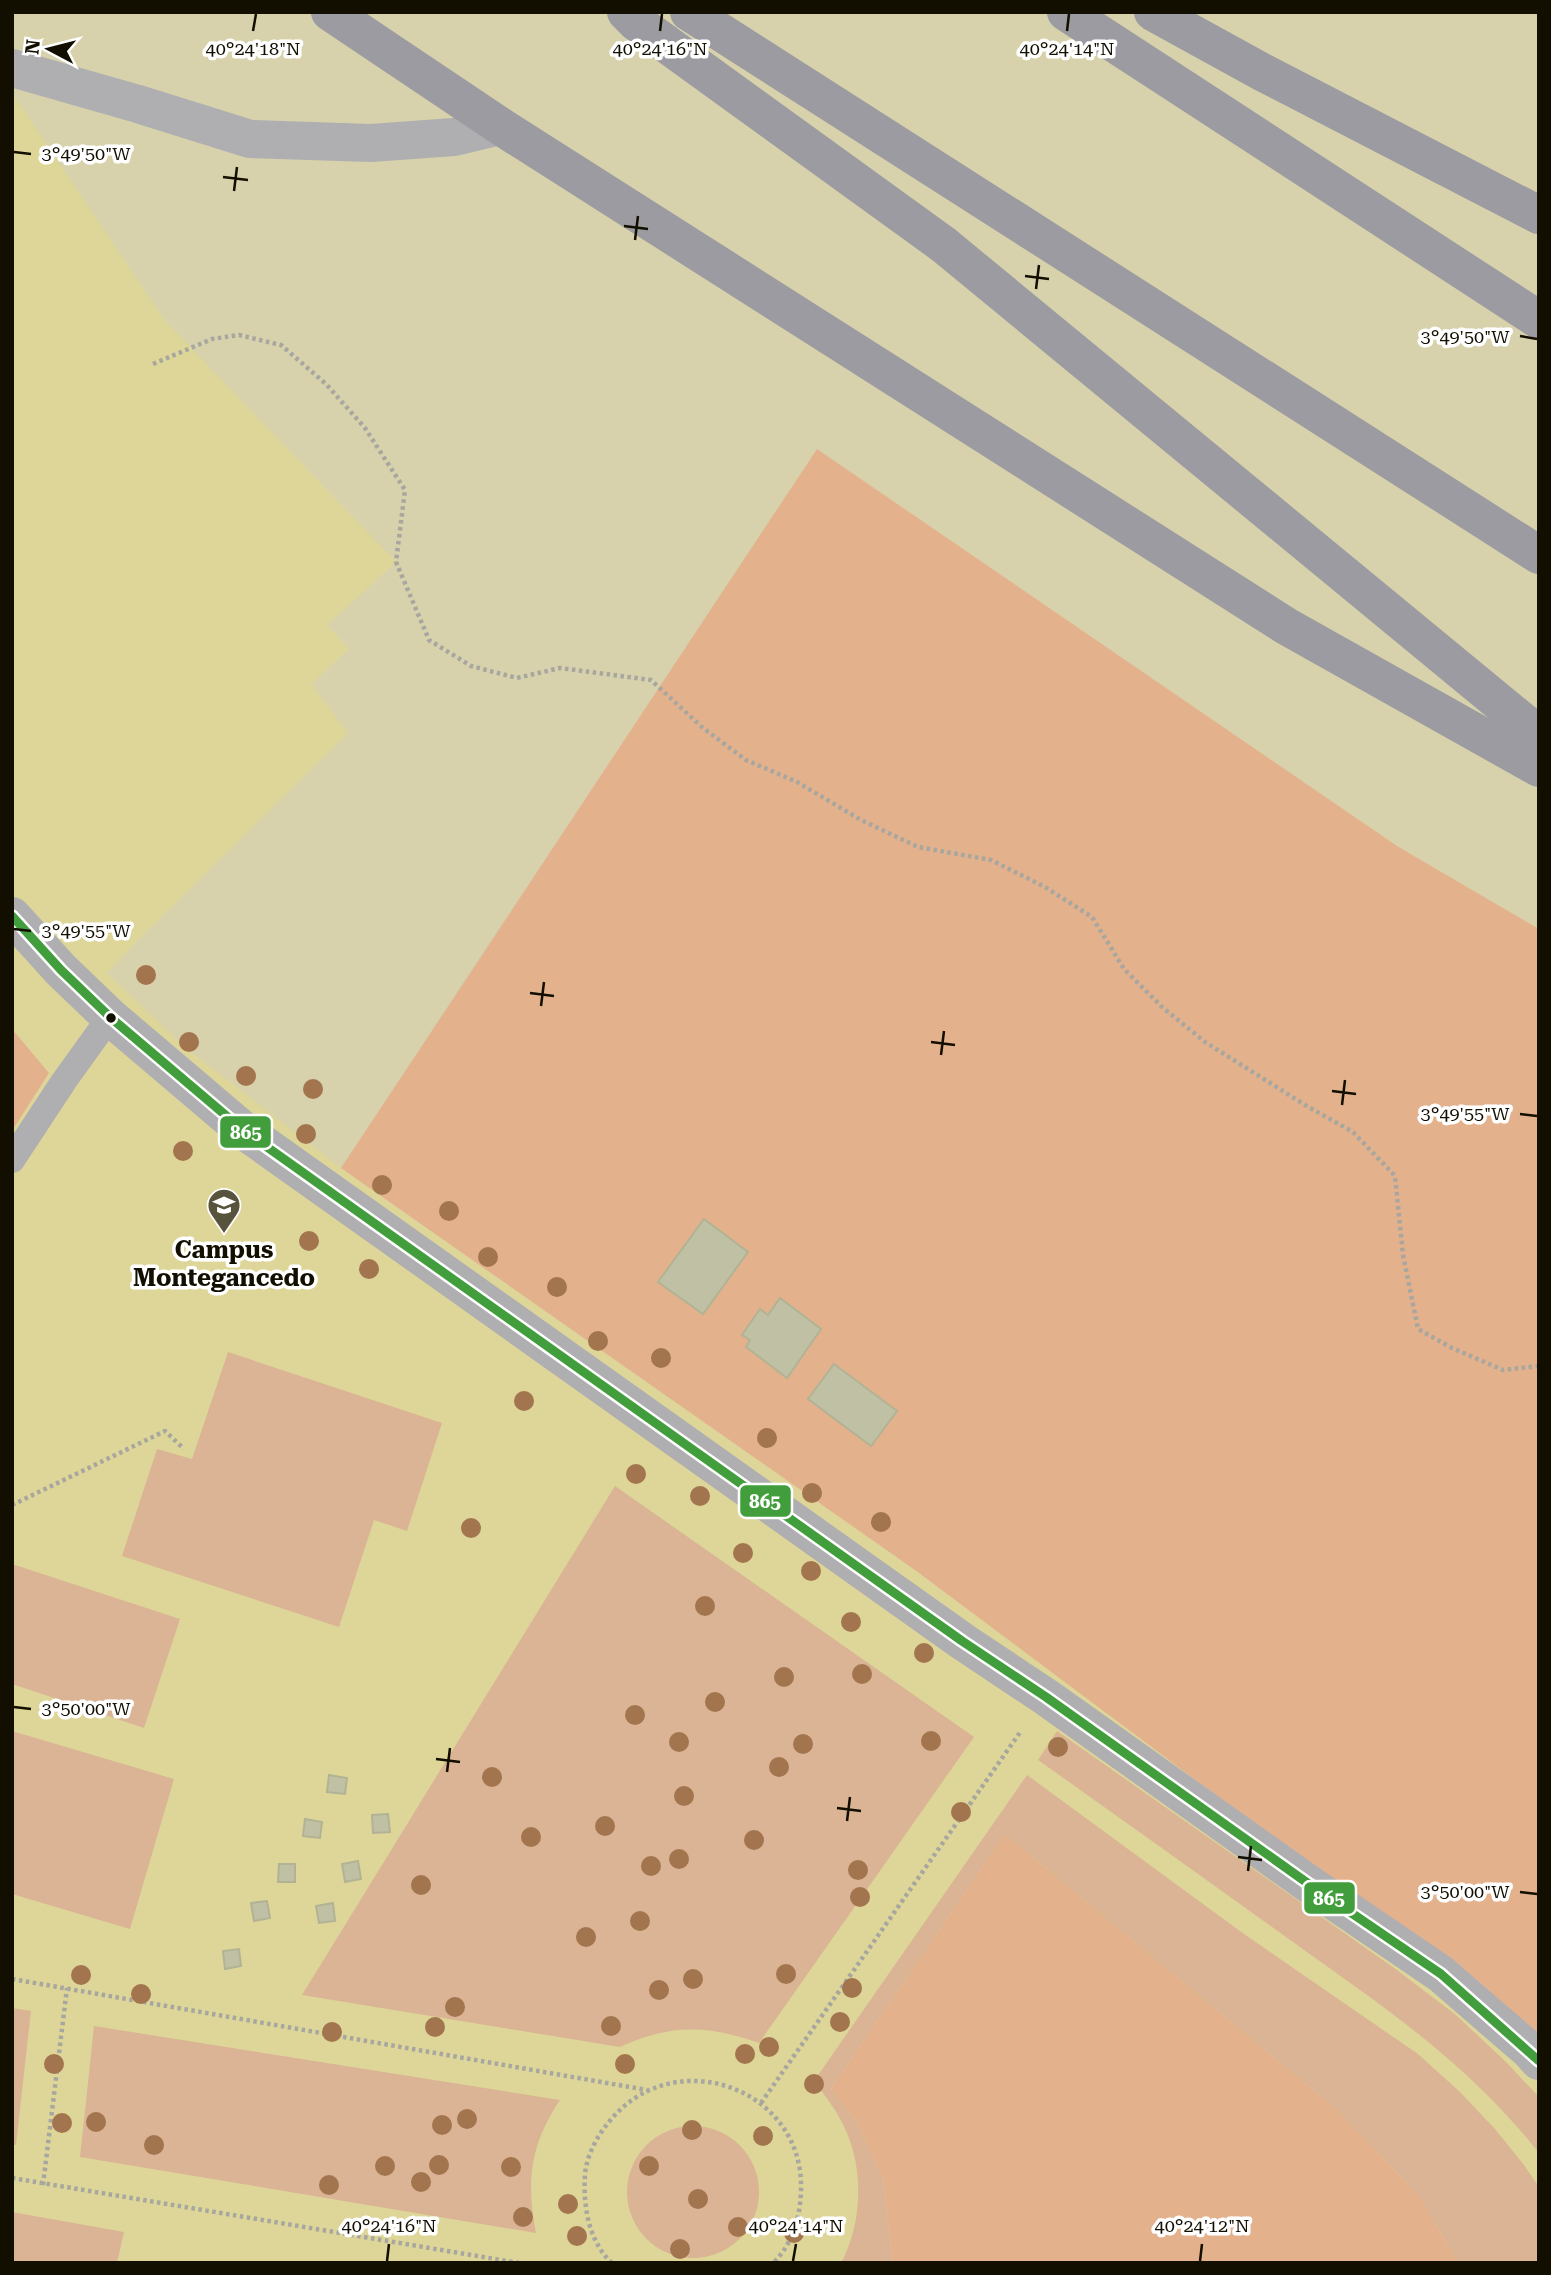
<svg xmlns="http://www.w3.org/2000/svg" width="1551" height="2275" font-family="'Roboto Serif',serif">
<rect width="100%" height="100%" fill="#d7d2ab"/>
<path fill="#ded698" d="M 12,93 L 166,322 L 396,562 L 327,625 L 349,649 L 311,684 L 348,733 L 142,936 L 107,973 L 182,1045 L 341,1168 L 915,1570 L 1539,2037 L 1539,2263 L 12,2263 Z"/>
<path fill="#dab494" d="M 228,1352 L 442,1423 L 407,1531 L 374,1520 L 339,1627 L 122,1556 L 157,1449 L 192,1459 Z
M 615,1486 L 974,1737 L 759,2043 C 709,2025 669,2024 620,2047 L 302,1995 Z
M 12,1564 L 180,1619 L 144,1728 L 12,1684 Z
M 12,1731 L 174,1779 L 130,1929 L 12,1894 Z
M 1057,1731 L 1397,1970 L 1456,2015 L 1506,2062 L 1539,2097 L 1539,2153 C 1468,2063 1385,2008 1293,1942 C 1208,1881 1123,1820 1038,1760 Z
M 1027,1775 L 1244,1934 L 1418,2054 L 1460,2092 L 1495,2129 L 1524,2165 L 1539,2187 L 1539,2263 L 1458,2263 L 1419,2196 L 1336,2109 L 1005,1834 L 831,2089 L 857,2122 L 883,2178 L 893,2263 L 841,2263 C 862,2224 864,2171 846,2131 C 838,2112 826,2097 814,2081 Z
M 12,2008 L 31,2011 L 16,2145 L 12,2144 Z
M 94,2026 L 560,2100 C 530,2145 526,2181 536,2233 L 80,2157 Z
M627 2192a66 66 0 1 1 132 0a66 66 0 1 1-132 0Z
M 12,2212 L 124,2232 L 117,2263 L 12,2263 Z"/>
<path fill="#e4b18d" d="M 817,449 L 1397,846 L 1539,929 L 1539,2037 L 915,1570 L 341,1168 Z
M 12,1029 L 49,1073 L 12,1131 Z
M 1005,1834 L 1336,2109 L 1419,2196 L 1458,2263 L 893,2263 L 883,2178 L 857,2122 L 831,2089 Z"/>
<path fill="#c0c1a4" stroke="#b1b394" stroke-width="2" d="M 704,1219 L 748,1252 L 703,1314 L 658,1282 Z
M 780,1298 L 821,1329 L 787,1378 L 746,1347 L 750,1340 L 742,1335 L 760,1309 L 768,1315 Z
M 834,1364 L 897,1411 L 871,1446 L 808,1399 Z
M 329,1775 L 347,1778 L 345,1794 L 327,1792 Z
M 388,1814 L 390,1832 L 373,1833 L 372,1815 Z
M 305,1819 L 322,1822 L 320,1838 L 303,1836 Z
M 358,1861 L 361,1879 L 345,1882 L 342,1864 Z
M 279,1864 L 295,1864 L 295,1882 L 278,1882 Z
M 267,1901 L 270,1918 L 254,1921 L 251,1903 Z
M 333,1903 L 335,1921 L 319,1923 L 316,1906 Z
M 239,1949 L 241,1966 L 225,1969 L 223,1951 Z"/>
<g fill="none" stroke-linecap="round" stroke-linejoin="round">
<path stroke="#a7a69f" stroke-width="4.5" stroke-dasharray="3.5 3.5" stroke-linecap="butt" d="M 153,364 L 212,339 L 239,335 L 281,345 L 326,384 L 365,428 L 405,490 L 396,562 L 429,640 L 471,666 L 517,678 L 560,668 L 651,680 L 703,728 L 746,760 L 797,782 L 861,820 L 918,847 L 991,860 L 1045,887 L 1092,917 L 1124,969 L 1162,1007 L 1205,1042 L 1305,1105 L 1353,1132 L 1395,1176 L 1403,1255 L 1418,1329 L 1452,1348 L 1503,1370 L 1539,1366
M 12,1505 L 165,1431 L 184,1449
M 12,1979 L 647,2090
M 761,2103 L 1021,1731
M 12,2178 L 519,2263
M 43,2185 L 67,1988
M 612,2263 C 588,2241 583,2205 585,2174 C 587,2155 597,2136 609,2122 C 673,2041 805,2088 801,2191 C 800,2217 793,2244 773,2263"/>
<path stroke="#afafb2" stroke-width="26" d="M 12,1160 L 64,1081 L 110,1017"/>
<path stroke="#afafb2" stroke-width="38" d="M 12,68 L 138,104 L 250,139 L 371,143 L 454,137 L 500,126
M 12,916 L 61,970 L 110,1017 L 243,1130 L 962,1641 L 1046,1697 L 1306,1882 L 1441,1974 L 1530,2051 L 1539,2061"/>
<path stroke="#9b9ba1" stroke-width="38" d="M 330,12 L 500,126 L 1286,626 L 1539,768
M 626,12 L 636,22 L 944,245 L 1539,735
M 689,12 L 1539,555
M 1066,12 L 1539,320
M 1153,12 L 1262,72 L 1539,215"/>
<defs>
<path id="bus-1" d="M 12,916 L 61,970 L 110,1017 L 243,1130 L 962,1641 L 1046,1697 L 1306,1882 L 1441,1974 L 1539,2061"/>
</defs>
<use href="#bus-1" stroke="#fff" stroke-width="14"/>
<use href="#bus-1" stroke="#429e3c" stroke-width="9"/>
</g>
<g fill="#a2754f">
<circle cx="146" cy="975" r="10"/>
<circle cx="189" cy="1042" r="10"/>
<circle cx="246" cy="1076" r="10"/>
<circle cx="313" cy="1089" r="10"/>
<circle cx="306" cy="1134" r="10"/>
<circle cx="183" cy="1151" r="10"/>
<circle cx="382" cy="1185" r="10"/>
<circle cx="449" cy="1211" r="10"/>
<circle cx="309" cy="1241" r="10"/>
<circle cx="488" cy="1257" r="10"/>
<circle cx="369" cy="1269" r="10"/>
<circle cx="557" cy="1287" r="10"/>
<circle cx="598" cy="1341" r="10"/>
<circle cx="661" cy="1358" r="10"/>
<circle cx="524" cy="1401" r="10"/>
<circle cx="767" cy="1438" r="10"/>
<circle cx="636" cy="1474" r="10"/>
<circle cx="812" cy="1493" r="10"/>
<circle cx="700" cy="1496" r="10"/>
<circle cx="881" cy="1522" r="10"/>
<circle cx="471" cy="1528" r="10"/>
<circle cx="743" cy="1553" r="10"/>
<circle cx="811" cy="1571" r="10"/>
<circle cx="705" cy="1606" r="10"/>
<circle cx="851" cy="1622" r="10"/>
<circle cx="924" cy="1653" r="10"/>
<circle cx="862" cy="1674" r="10"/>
<circle cx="784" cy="1677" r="10"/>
<circle cx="715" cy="1702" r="10"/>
<circle cx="635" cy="1715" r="10"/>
<circle cx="931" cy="1741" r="10"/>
<circle cx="679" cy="1742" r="10"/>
<circle cx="803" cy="1744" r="10"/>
<circle cx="1058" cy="1747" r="10"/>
<circle cx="779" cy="1767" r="10"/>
<circle cx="492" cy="1777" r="10"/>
<circle cx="684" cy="1796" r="10"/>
<circle cx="961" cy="1812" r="10"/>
<circle cx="605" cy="1826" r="10"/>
<circle cx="531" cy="1837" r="10"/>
<circle cx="754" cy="1840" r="10"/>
<circle cx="679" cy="1859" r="10"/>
<circle cx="651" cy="1866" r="10"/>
<circle cx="858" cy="1870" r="10"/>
<circle cx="421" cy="1885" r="10"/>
<circle cx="860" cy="1897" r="10"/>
<circle cx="640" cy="1921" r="10"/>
<circle cx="586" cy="1937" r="10"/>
<circle cx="786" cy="1974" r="10"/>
<circle cx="81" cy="1975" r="10"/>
<circle cx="693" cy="1979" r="10"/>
<circle cx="852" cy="1988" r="10"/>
<circle cx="659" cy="1990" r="10"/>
<circle cx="141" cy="1994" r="10"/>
<circle cx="455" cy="2007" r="10"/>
<circle cx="840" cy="2022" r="10"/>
<circle cx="611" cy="2026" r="10"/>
<circle cx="435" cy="2027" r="10"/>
<circle cx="332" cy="2032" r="10"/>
<circle cx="769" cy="2047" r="10"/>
<circle cx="745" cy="2054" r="10"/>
<circle cx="54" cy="2064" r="10"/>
<circle cx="625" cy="2064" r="10"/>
<circle cx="814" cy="2084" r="10"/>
<circle cx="467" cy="2119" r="10"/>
<circle cx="96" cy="2122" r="10"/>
<circle cx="62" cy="2123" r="10"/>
<circle cx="442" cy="2125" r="10"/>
<circle cx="692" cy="2130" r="10"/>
<circle cx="763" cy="2136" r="10"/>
<circle cx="154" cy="2145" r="10"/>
<circle cx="439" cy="2165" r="10"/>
<circle cx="385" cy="2166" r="10"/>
<circle cx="649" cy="2166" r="10"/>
<circle cx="511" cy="2167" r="10"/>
<circle cx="421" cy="2182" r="10"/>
<circle cx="329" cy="2185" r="10"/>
<circle cx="698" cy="2199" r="10"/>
<circle cx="568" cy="2204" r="10"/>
<circle cx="523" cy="2217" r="10"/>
<circle cx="738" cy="2227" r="10"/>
<circle cx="794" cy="2233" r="10"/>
<circle cx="577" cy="2236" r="10"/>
<circle cx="680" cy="2249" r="10"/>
</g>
<path fill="none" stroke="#120e00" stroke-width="2.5" d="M 253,31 L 256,14M 660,31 L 662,14M 1067,31 L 1069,14M 14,152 L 31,154M 223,177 L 248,180M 234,191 L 237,167M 624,226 L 648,229M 635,240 L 638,216M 1025,276 L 1049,279M 1036,289 L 1039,265M 1520,336 L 1537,339M 14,929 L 31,931M 530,993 L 554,996M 541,1006 L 544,982M 931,1042 L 955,1045M 941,1055 L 944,1031M 1332,1091 L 1356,1094M 1342,1105 L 1345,1080M 1520,1114 L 1537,1116M 14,1707 L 31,1709M 436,1759 L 460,1762M 447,1772 L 450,1748M 837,1808 L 861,1811M 847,1821 L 850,1797M 1238,1857 L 1262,1860M 1248,1871 L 1251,1846M 1520,1892 L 1537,1894M 387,2261 L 389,2244M 793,2261 L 796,2244M 1200,2261 L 1202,2244"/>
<defs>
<symbol id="university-pin" viewBox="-11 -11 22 30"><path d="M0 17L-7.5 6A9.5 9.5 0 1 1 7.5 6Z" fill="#57533c" stroke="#fff"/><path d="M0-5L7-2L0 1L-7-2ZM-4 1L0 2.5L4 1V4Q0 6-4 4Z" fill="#fff"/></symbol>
</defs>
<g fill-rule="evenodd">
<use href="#university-pin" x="205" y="1186" width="38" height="52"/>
</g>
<circle fill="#120e00" stroke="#fff" stroke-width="2.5" cx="111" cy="1018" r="6"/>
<g text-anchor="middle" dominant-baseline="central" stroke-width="7" stroke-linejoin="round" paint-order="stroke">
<g font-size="24" font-weight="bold" fill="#120e00" stroke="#fff">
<text x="224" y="1250">Campus<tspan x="224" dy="28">Montegancedo</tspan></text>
</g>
</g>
<g font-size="18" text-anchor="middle" fill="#120e00" stroke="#fff" stroke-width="7" stroke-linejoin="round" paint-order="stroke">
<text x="253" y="55">40°24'18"N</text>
<text x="660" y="55">40°24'16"N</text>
<text x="1067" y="55">40°24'14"N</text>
<text x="86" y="160">3°49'50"W</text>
<text x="1465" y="343">3°49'50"W</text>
<text x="86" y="937">3°49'55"W</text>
<text x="1465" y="1120">3°49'55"W</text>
<text x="86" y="1715">3°50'00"W</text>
<text x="1465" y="1898">3°50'00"W</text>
<text x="389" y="2232">40°24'16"N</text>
<text x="796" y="2232">40°24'14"N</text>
<text x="1202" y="2232">40°24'12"N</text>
</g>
<g stroke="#fff" stroke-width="2.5">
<rect x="219" y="1115" width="53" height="34" rx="7" fill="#429e3c"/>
<rect x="739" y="1484" width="53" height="34" rx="7" fill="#429e3c"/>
<rect x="1303" y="1881" width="53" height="34" rx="7" fill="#429e3c"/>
</g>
<g font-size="19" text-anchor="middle" font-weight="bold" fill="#fff">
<text x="246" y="1139">865</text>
<text x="765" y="1508">865</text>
<text x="1329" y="1905">865</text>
</g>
<rect width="1551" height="2275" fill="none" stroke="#120e00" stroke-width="28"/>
<g transform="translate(49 49) rotate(277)" stroke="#ffffff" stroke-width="5" paint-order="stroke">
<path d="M0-5L12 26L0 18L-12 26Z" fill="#120e00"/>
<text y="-10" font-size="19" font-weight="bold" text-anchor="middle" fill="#120e00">N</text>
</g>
</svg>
